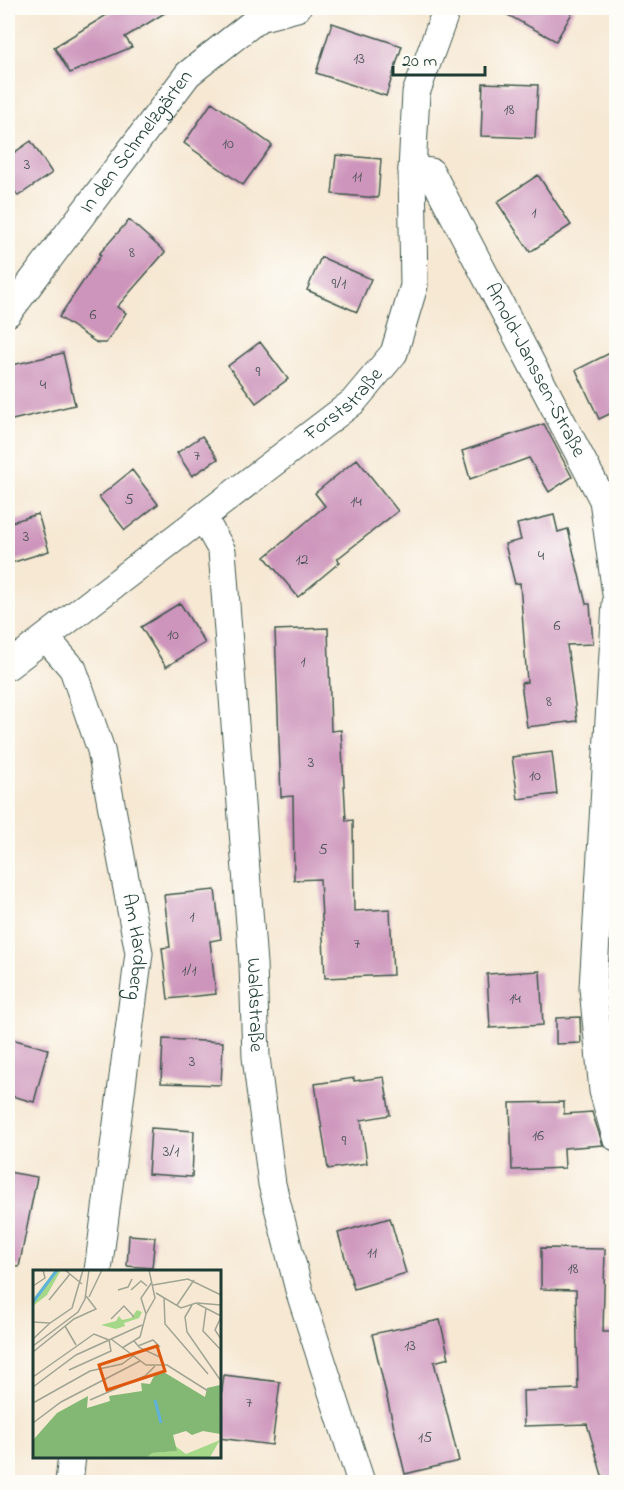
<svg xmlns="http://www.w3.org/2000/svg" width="624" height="1490" font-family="'Indie Flower',sans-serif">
<rect width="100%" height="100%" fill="#fdfcf7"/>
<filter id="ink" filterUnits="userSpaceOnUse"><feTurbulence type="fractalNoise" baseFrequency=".0167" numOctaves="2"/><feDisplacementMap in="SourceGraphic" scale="12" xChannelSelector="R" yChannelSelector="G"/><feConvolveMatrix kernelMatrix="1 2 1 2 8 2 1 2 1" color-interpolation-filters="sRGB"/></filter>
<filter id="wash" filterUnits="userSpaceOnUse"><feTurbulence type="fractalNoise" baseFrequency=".008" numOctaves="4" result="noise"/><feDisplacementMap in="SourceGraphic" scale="24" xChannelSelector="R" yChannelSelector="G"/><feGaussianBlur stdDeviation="1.35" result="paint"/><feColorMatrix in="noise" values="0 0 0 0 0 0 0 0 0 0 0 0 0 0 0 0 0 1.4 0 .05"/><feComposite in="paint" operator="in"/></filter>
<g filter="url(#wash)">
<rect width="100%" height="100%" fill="#f6e8d3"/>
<g id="blocks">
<path fill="#cd95bc" d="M 118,8 L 173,8 L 125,37 L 132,47 L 70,73 L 54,47 Z
M 495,8 L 575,8 L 556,41 Z
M 332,23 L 402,46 L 386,96 L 316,73 Z
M 483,83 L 538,85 L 535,138 L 481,136 Z
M 212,102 L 272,145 L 243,185 L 184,143 Z
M 31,141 L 52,173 L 18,196 L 8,181 L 8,157 Z
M 336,155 L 381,159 L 378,198 L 332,194 Z
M 538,175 L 571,225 L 530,252 L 497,202 Z
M 129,220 L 165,252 L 117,307 L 126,313 L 106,343 L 97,343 L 59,317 L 101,255 L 99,254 Z
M 321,257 L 371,279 L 357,312 L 307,290 Z
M 260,342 L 288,379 L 256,403 L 228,366 Z
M 616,350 L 616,411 L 599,419 L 576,370 Z
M 63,353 L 75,405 L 8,421 L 8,366 Z
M 544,424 L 572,477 L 549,492 L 529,458 L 470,479 L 462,451 Z
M 202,436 L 218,459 L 192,476 L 177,453 Z
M 357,459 L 398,511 L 337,559 L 340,562 L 298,597 L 265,557 L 325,506 L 315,493 Z
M 132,470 L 158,504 L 125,530 L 99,497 Z
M 38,514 L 49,551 L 8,564 L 8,523 Z
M 554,515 L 558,532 L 568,529 L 586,604 L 590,604 L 593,644 L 567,645 L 577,721 L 527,727 L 521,683 L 527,682 L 520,583 L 515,584 L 505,544 L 521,540 L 517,524 Z
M 180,603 L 205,643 L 166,667 L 141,627 Z
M 328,628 L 331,731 L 341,730 L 346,821 L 353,820 L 354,911 L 390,909 L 393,975 L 325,978 L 320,879 L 294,880 L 293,796 L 281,797 L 275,630 Z
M 552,752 L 557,794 L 518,799 L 512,757 Z
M 215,890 L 221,939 L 210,941 L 216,994 L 168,999 L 162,948 L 170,947 L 164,895 Z
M 540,971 L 543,1025 L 490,1028 L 487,974 Z
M 580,1017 L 581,1043 L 556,1044 L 556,1018 Z
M 8,1038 L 48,1049 L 34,1102 L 8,1095 Z
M 163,1039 L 223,1042 L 221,1085 L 161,1083 Z
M 384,1077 L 390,1115 L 361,1120 L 367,1163 L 328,1169 L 315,1084 L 354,1078 L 354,1081 Z
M 564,1102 L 564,1114 L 592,1112 L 603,1145 L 564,1148 L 565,1168 L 512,1170 L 510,1103 Z
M 151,1128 L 194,1131 L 192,1177 L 148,1174 Z
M 8,1172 L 37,1177 L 19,1267 L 8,1265 Z
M 390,1218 L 406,1273 L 354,1289 L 338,1233 Z
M 129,1235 L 155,1237 L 152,1268 L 127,1266 Z
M 541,1248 L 605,1249 L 603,1332 L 616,1332 L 616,1482 L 604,1482 L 587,1424 L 524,1426 L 523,1391 L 578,1389 L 576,1290 L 541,1289 Z
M 440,1320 L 449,1358 L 434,1362 L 459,1461 L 405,1474 L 372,1334 Z
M 224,1375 L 280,1382 L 272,1445 L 219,1438 L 219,1413 Z"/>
</g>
</g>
<g filter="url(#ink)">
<use href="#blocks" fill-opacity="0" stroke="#3f574c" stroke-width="1.5"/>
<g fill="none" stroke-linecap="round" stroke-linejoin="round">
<defs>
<g id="street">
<path id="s1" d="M 412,170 L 431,172 L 603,500 L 616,594"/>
<path id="s2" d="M 8,313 L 188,74 L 259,18 L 297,8"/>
<path id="s3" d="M 203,517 L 222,551 L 253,964 L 256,1057 L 272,1184 L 299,1290 L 361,1482"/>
<path d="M 616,603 L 593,988 L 603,1091 L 616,1137"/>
<path id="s4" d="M 46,638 L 73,669 L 101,750 L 139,953 L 98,1271"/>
<path id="s5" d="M 8,666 L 353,402 L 394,353 L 414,286 L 412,170 L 416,93 L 447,8"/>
<path d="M 69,1482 L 72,1456"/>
</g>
</defs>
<use href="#street" stroke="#3f574c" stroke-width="29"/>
<use href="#street" stroke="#fff" stroke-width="27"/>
</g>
</g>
<g text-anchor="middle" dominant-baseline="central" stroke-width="4.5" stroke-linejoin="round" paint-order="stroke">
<g font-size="16" fill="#4a5356">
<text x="359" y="59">13</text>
<text x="509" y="110">18</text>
<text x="228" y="144">10</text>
<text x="27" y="165">3</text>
<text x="357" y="177">11</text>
<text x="534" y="213">1</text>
<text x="132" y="253">8</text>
<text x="339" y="284">9/1</text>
<text x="93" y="315">6</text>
<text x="258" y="372">9</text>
<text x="43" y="385">4</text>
<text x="197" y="456">7</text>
<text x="129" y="500">5</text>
<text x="356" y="502">14</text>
<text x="26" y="537">3</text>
<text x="541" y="556">4</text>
<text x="302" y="560">12</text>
<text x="557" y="626">6</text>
<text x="173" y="635">10</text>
<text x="303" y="662">1</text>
<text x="549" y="702">8</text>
<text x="311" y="763">3</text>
<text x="535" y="776">10</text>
<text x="323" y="850">5</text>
<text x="192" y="917">1</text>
<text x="357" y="944">7</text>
<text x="189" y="971">1/1</text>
<text x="515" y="999">14</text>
<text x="192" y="1062">3</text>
<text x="538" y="1136">16</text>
<text x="344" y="1141">9</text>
<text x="171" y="1152">3/1</text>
<text x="372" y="1253">11</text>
<text x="573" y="1269">18</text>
<text x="410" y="1346">13</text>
<text x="249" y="1403">7</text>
<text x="425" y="1438">15</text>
</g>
<g font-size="20" fill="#1f3d34" stroke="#fdfcf7">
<text stroke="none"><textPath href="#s2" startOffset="214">In den Schmelzgärten</textPath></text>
<text stroke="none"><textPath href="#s1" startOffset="243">Arnold-Janssen-Straße</textPath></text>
<text stroke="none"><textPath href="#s5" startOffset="426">Forststraße</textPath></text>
<text stroke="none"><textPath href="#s4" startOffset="327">Am Hardberg</textPath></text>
<text stroke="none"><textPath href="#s3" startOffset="494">Waldstraße</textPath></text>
</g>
</g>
<g transform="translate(33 1270)">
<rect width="188" height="188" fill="#f6e8d3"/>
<path d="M 22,0 L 28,0 L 14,25 L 0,36 L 0,29 ZM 104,40 L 109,42 L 106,48 L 91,53 L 92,56 L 83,59 L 68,55 L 83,51 L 86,46 L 89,50 L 98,48 ZM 187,170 L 177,187 L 114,187 L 118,183 L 143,181 L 141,175 L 153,184 Z" fill="#a4d888"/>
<path d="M 129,101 L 172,127 L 174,118 L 187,115 L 187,164 L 170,161 L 159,165 L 153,161 L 140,165 L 144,181 L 119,183 L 114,187 L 0,187 L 0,170 L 24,143 L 55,126 L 54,138 L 77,131 L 76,126 L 109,121 L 108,113 L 117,114 L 122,104 Z" fill="#83b874"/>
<path fill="none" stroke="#5fb1da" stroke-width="3" d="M 0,32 L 24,0M 122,130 L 128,153"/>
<path fill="none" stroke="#a0a493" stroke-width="1.5" d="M 32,0 L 49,14M 120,15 L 155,9 L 188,25M 0,16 L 12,8 L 10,0M 85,20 L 95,17 L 99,9M 98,20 L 108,11 L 114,16M 123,23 L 148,38 L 163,33 L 188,46M 56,27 L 69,0M 131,27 L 132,54 L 175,104M 16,30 L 37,4M 164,33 L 188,35M 144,35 L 161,10M 159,35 L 152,47 L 154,62 L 188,111M 173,38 L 170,61 L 188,80M 113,44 L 108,28 L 119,12M 188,47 L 182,60 L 188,69M 78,49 L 91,36 L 101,47M 0,52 L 17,53 L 39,38 L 50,0M 32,56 L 43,75M 0,69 L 17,53M 78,69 L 113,95 L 134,95 L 175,121M 101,71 L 107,78 L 127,87 L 131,94M 0,76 L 45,42 L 52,29 L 56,0M 105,76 L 120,70 L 127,77M 89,78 L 107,67 L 113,44 L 122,28 L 116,0M 0,82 L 41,49 L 63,39 L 53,26M 36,100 L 78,81 L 76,70M 0,107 L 61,64 L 76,70M 0,117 L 43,85 L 109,55M 57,130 L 112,106 L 122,96M 0,133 L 57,101 L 89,94 L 100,86M 0,153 L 28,132 L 107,91"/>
<path fill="#de580e" fill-opacity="0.15" stroke="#de580e" stroke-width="3" d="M 124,76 L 132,101 L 74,120 L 66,95 Z"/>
<rect width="188" height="188" fill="none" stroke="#1f3d34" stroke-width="3"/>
</g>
<rect width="624" height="1490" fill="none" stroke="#fdfcf7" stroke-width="30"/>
<path d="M393 66v9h92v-9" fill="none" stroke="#1f3d34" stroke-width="3"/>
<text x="402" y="66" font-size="18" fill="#1f3d34" stroke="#fdfcf7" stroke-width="4.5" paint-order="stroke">20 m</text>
</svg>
